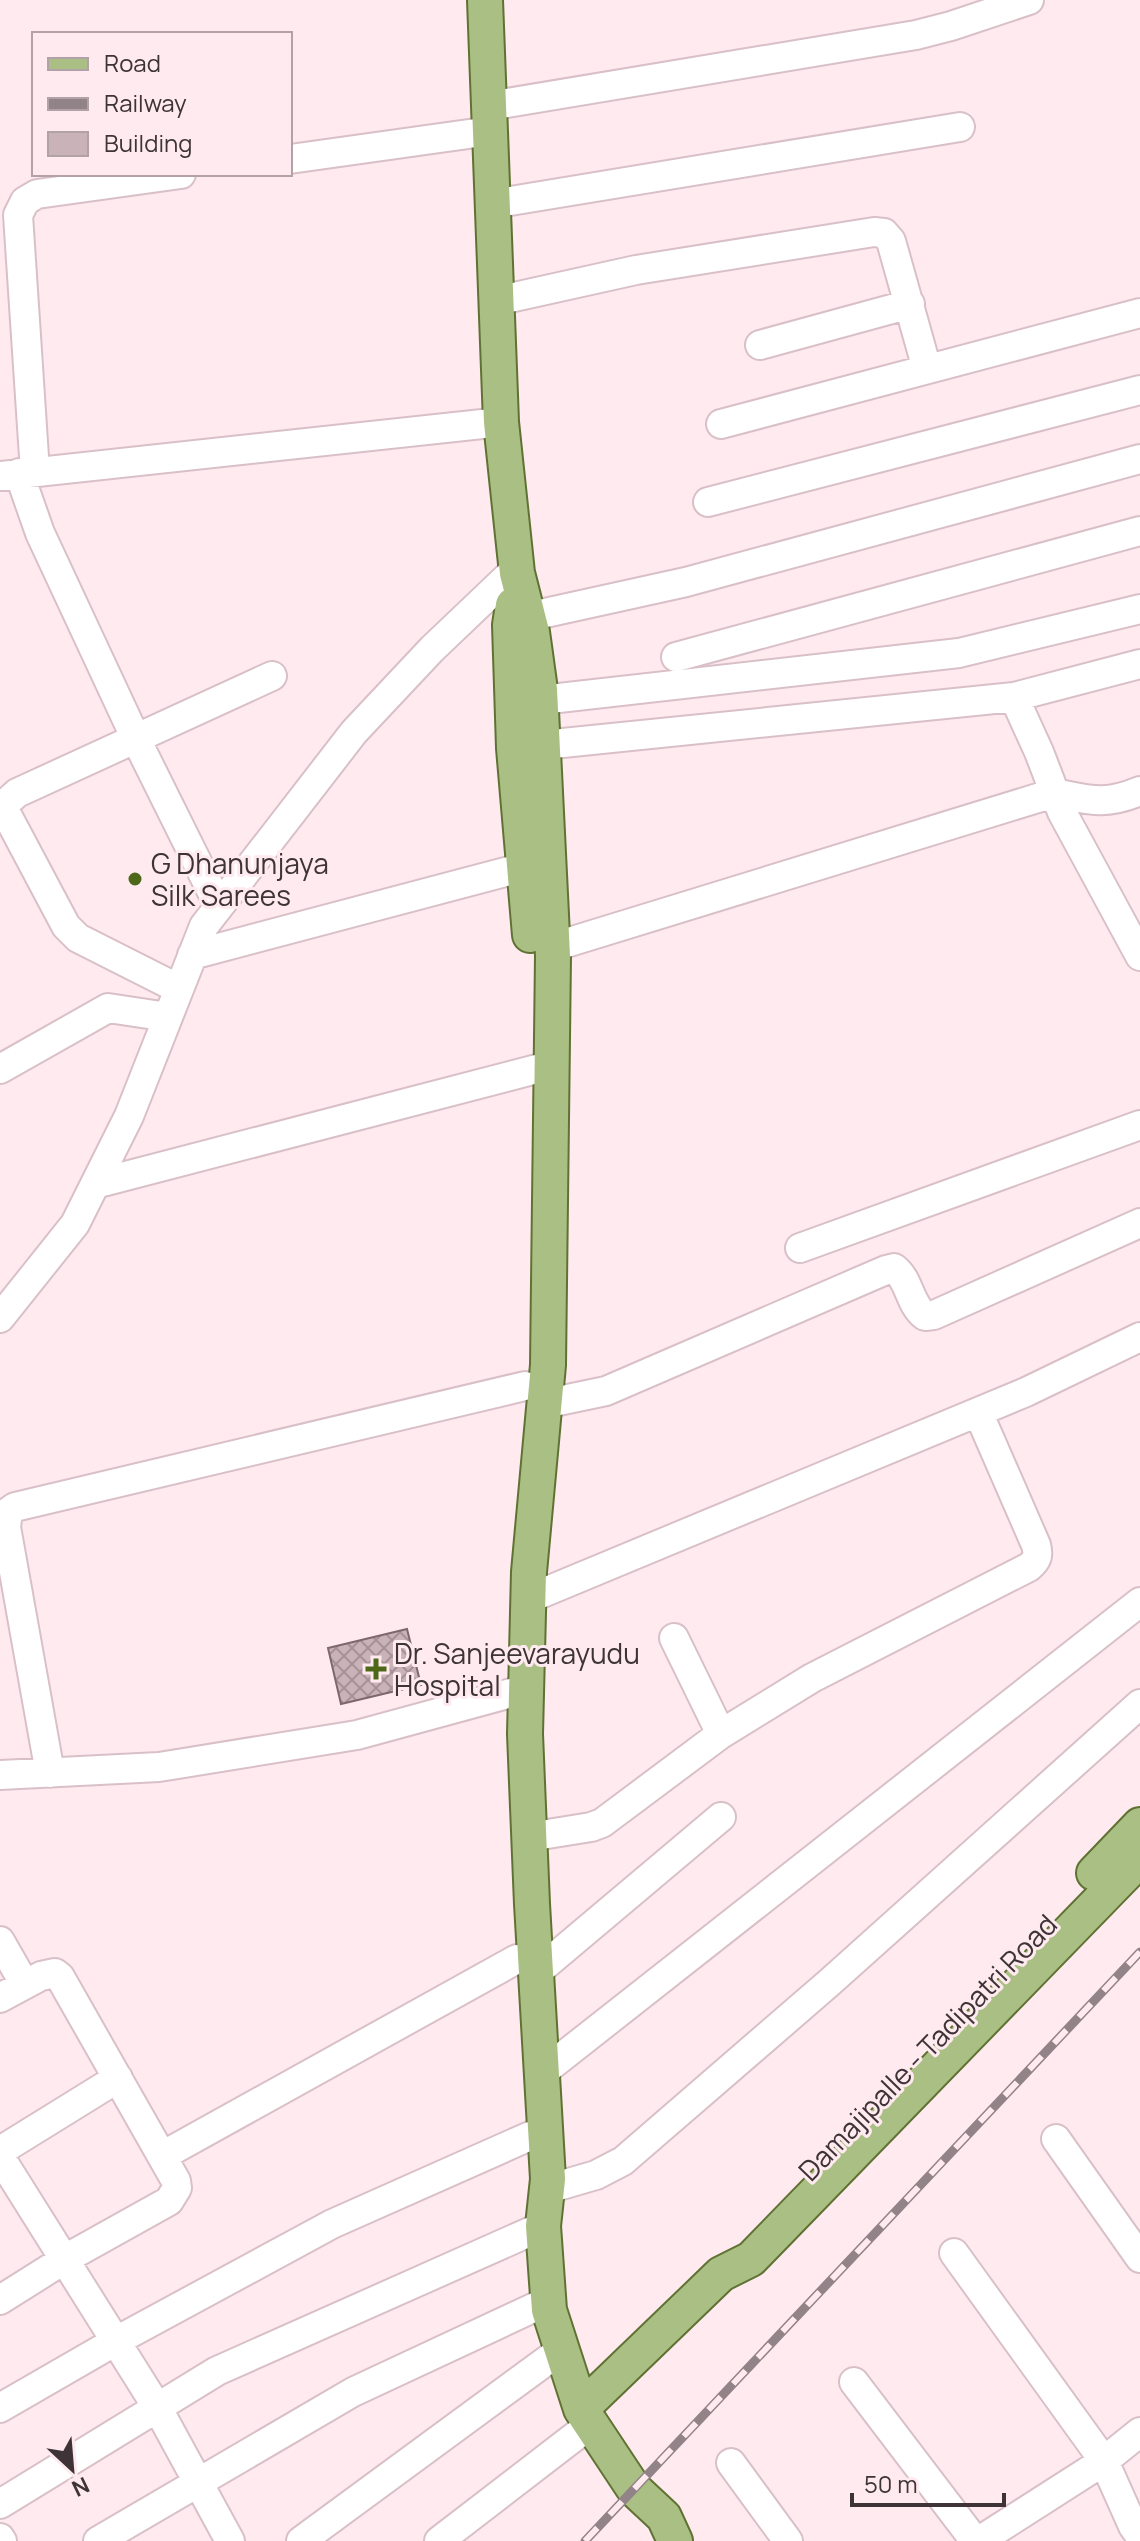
<svg xmlns="http://www.w3.org/2000/svg" width="1140" height="2541" font-family="Manrope,sans-serif">
<defs>
<pattern id="building-cross-hatch" width="8" height="8" patternUnits="userSpaceOnUse" patternTransform="scale(2)"><rect width="8" height="8" fill="#cab2b9"/><path d="M0 0l8 8M0 8l8-8" fill="none" stroke="#a59297"/></pattern>
</defs>
<rect width="100%" height="100%" fill="#ffeaf0"/>
<path fill="url(#building-cross-hatch)" stroke="#7e686f" stroke-width="2" d="M 407,1629 L 421,1685 L 341,1704 L 328,1648 Z"/>
<g fill="none" stroke-linecap="round" stroke-linejoin="round">
<defs>
<path id="minor" d="M 489,106 L 916,35 L 951,26 L 1029,0
M 290,159 L 490,131
M 492,204 L 960,127
M 496,301 L 636,270 L 874,232 L 884,233 L 891,241 L 927,369
M 760,345 L 910,304
M 721,424 L 1140,313
M 35,472 L 18,215 L 25,201 L 37,194 L 181,174
M 19,473 L 40,533 L 136,739 L 219,906
M 0,476 L 501,422
M 708,502 L 1140,390
M 527,617 L 686,582 L 1140,459
M 676,657 L 1140,531
M 1014,697 L 1039,752 L 1062,812 L 1140,956
M 541,700 L 959,653 L 1140,609
M 543,745 L 1014,697 L 1140,664
M 553,947 L 1054,793 C 1090,800 1104,806 1140,791
M 192,955 L 524,867
M 179,989 L 78,938 L 66,926 L 6,813 L 5,804 L 17,793 L 272,676
M 0,1069 L 108,1008 L 168,1017
M 95,1184 L 552,1065
M 800,1248 L 1140,1125
M 0,1318 L 75,1224 L 129,1116 L 204,926 L 354,732 L 432,649 L 516,569
M 544,1404 L 606,1391 L 886,1270 L 894,1268 C 910,1280 909,1304 925,1316 L 934,1315 L 1140,1223
M 528,1599 L 1026,1392 L 1140,1337
M 674,1638 L 721,1734
M 50,1773 L 6,1527 L 8,1512 L 15,1507 L 525,1386
M 0,1775 L 159,1767 L 357,1735 L 526,1689
M 529,1837 L 591,1827 L 602,1823 L 721,1734 L 812,1678 L 1029,1567 C 1037,1560 1039,1556 1036,1545 L 978,1412
M 0,1941 L 24,1983
M 537,1972 L 721,1817
M 0,1998 L 41,1976 L 55,1973 L 60,1977 L 176,2181 L 177,2188 L 169,2201 L 65,2259 L 0,2300
M 543,2072 L 1140,1602
M 1056,2139 L 1140,2258
M 0,2151 L 118,2078
M 162,2156 L 517,1959
M 0,2157 L 157,2407 L 230,2541
M 548,2189 L 596,2175 L 623,2161 L 830,1982 L 1140,1704
M 954,2253 L 1104,2461 L 1133,2526 L 1140,2536
M 854,2382 L 975,2541
M 0,2408 L 116,2341 L 332,2224 L 530,2136
M 731,2463 L 788,2541
M 0,2504 L 217,2371 L 543,2226
M 0,2538 L 2,2541
M 98,2541 L 353,2392 L 548,2301
M 301,2541 L 561,2350
M 439,2541 L 591,2424
M 979,2541 L 1104,2461 L 1140,2432"/>
<path id="major" d="M 485,0 L 501,422 L 517,573 L 532,632 L 540,690 L 553,956 L 548,1365 L 529,1572 L 525,1734 L 532,1904 L 548,2179 L 543,2226 L 549,2310 L 581,2409 L 634,2489 L 664,2517 L 675,2541
M 513,605 L 510,625 L 514,748 L 530,935
M 1094,1873 L 1140,1825
M 581,2409 L 721,2274 L 751,2259 L 1140,1859"/>
</defs>
<use href="#minor" stroke="#d9c0c8" stroke-width="32"/>
<use href="#major" stroke="#607233" stroke-width="38"/>
<use href="#minor" stroke="#fff" stroke-width="28"/>
<use href="#major" stroke="#aabf83" stroke-width="34"/>
<defs>
<path id="rail" d="M 585,2541 L 1140,1952"/>
</defs>
<use href="#rail" stroke="#928388" stroke-width="9"/>
<use href="#rail" stroke="#ffeaf0" stroke-width="6" stroke-dasharray="18" stroke-linecap="butt"/>
</g>
<g fill="#4e6819" stroke="#ffeaf0" stroke-width="3">
<circle cx="135" cy="879" r="8"/>
<path d="M372 1657h8v8h8v8h-8v8h-8v-8h-8v-8h8z"/>
</g>
<g text-anchor="middle" dominant-baseline="central" stroke-width="6" stroke-linejoin="round" paint-order="stroke">
<g font-size="28" fill="#3e3437" stroke="#ffeaf0" text-anchor="start">
<text x="151" y="863">G Dhanunjaya<tspan x="151" dy="32">Silk Sarees</tspan></text>
<text x="394" y="1653">Dr. Sanjeevarayudu<tspan x="394" dy="32">Hospital</tspan></text>
</g>
<g font-size="28" fill="#3e3437" stroke="#ffeaf0">
<text transform="translate(927 2047) rotate(-46)">Damajipalle - Tadipatri Road</text>
</g>
</g>
<rect x="32" y="32" width="260" height="144" fill="#ffeaf0" stroke="#b2a1a6" stroke-width="2"/>
<rect x="48" y="58" width="40" height="12" fill="#aabf83" stroke="#b2a1a6" stroke-width="2"/>
<text x="104" y="72" font-size="24" fill="#3e3437">Road</text>
<rect x="48" y="98" width="40" height="12" fill="#928388" stroke="#b2a1a6" stroke-width="2"/>
<text x="104" y="112" font-size="24" fill="#3e3437">Railway</text>
<rect x="48" y="132" width="40" height="24" fill="#cab2b9" stroke="#b2a1a6" stroke-width="2"/>
<text x="104" y="152" font-size="24" fill="#3e3437">Building</text>
<g transform="translate(72 2469) rotate(154)" stroke="#ffeaf0" stroke-width="6" paint-order="stroke">
<path d="M0-6L14 30L0 20L-14 30Z" fill="#3e3437"/>
<text y="-12" font-size="22" font-weight="bold" text-anchor="middle" fill="#3e3437">N</text>
</g>
<path d="M852 2493v12h152v-12" fill="none" stroke="#3e3437" stroke-width="4"/>
<text x="864" y="2493" font-size="24" fill="#3e3437" stroke="#ffeaf0" stroke-width="6" paint-order="stroke">50 m</text>
</svg>
